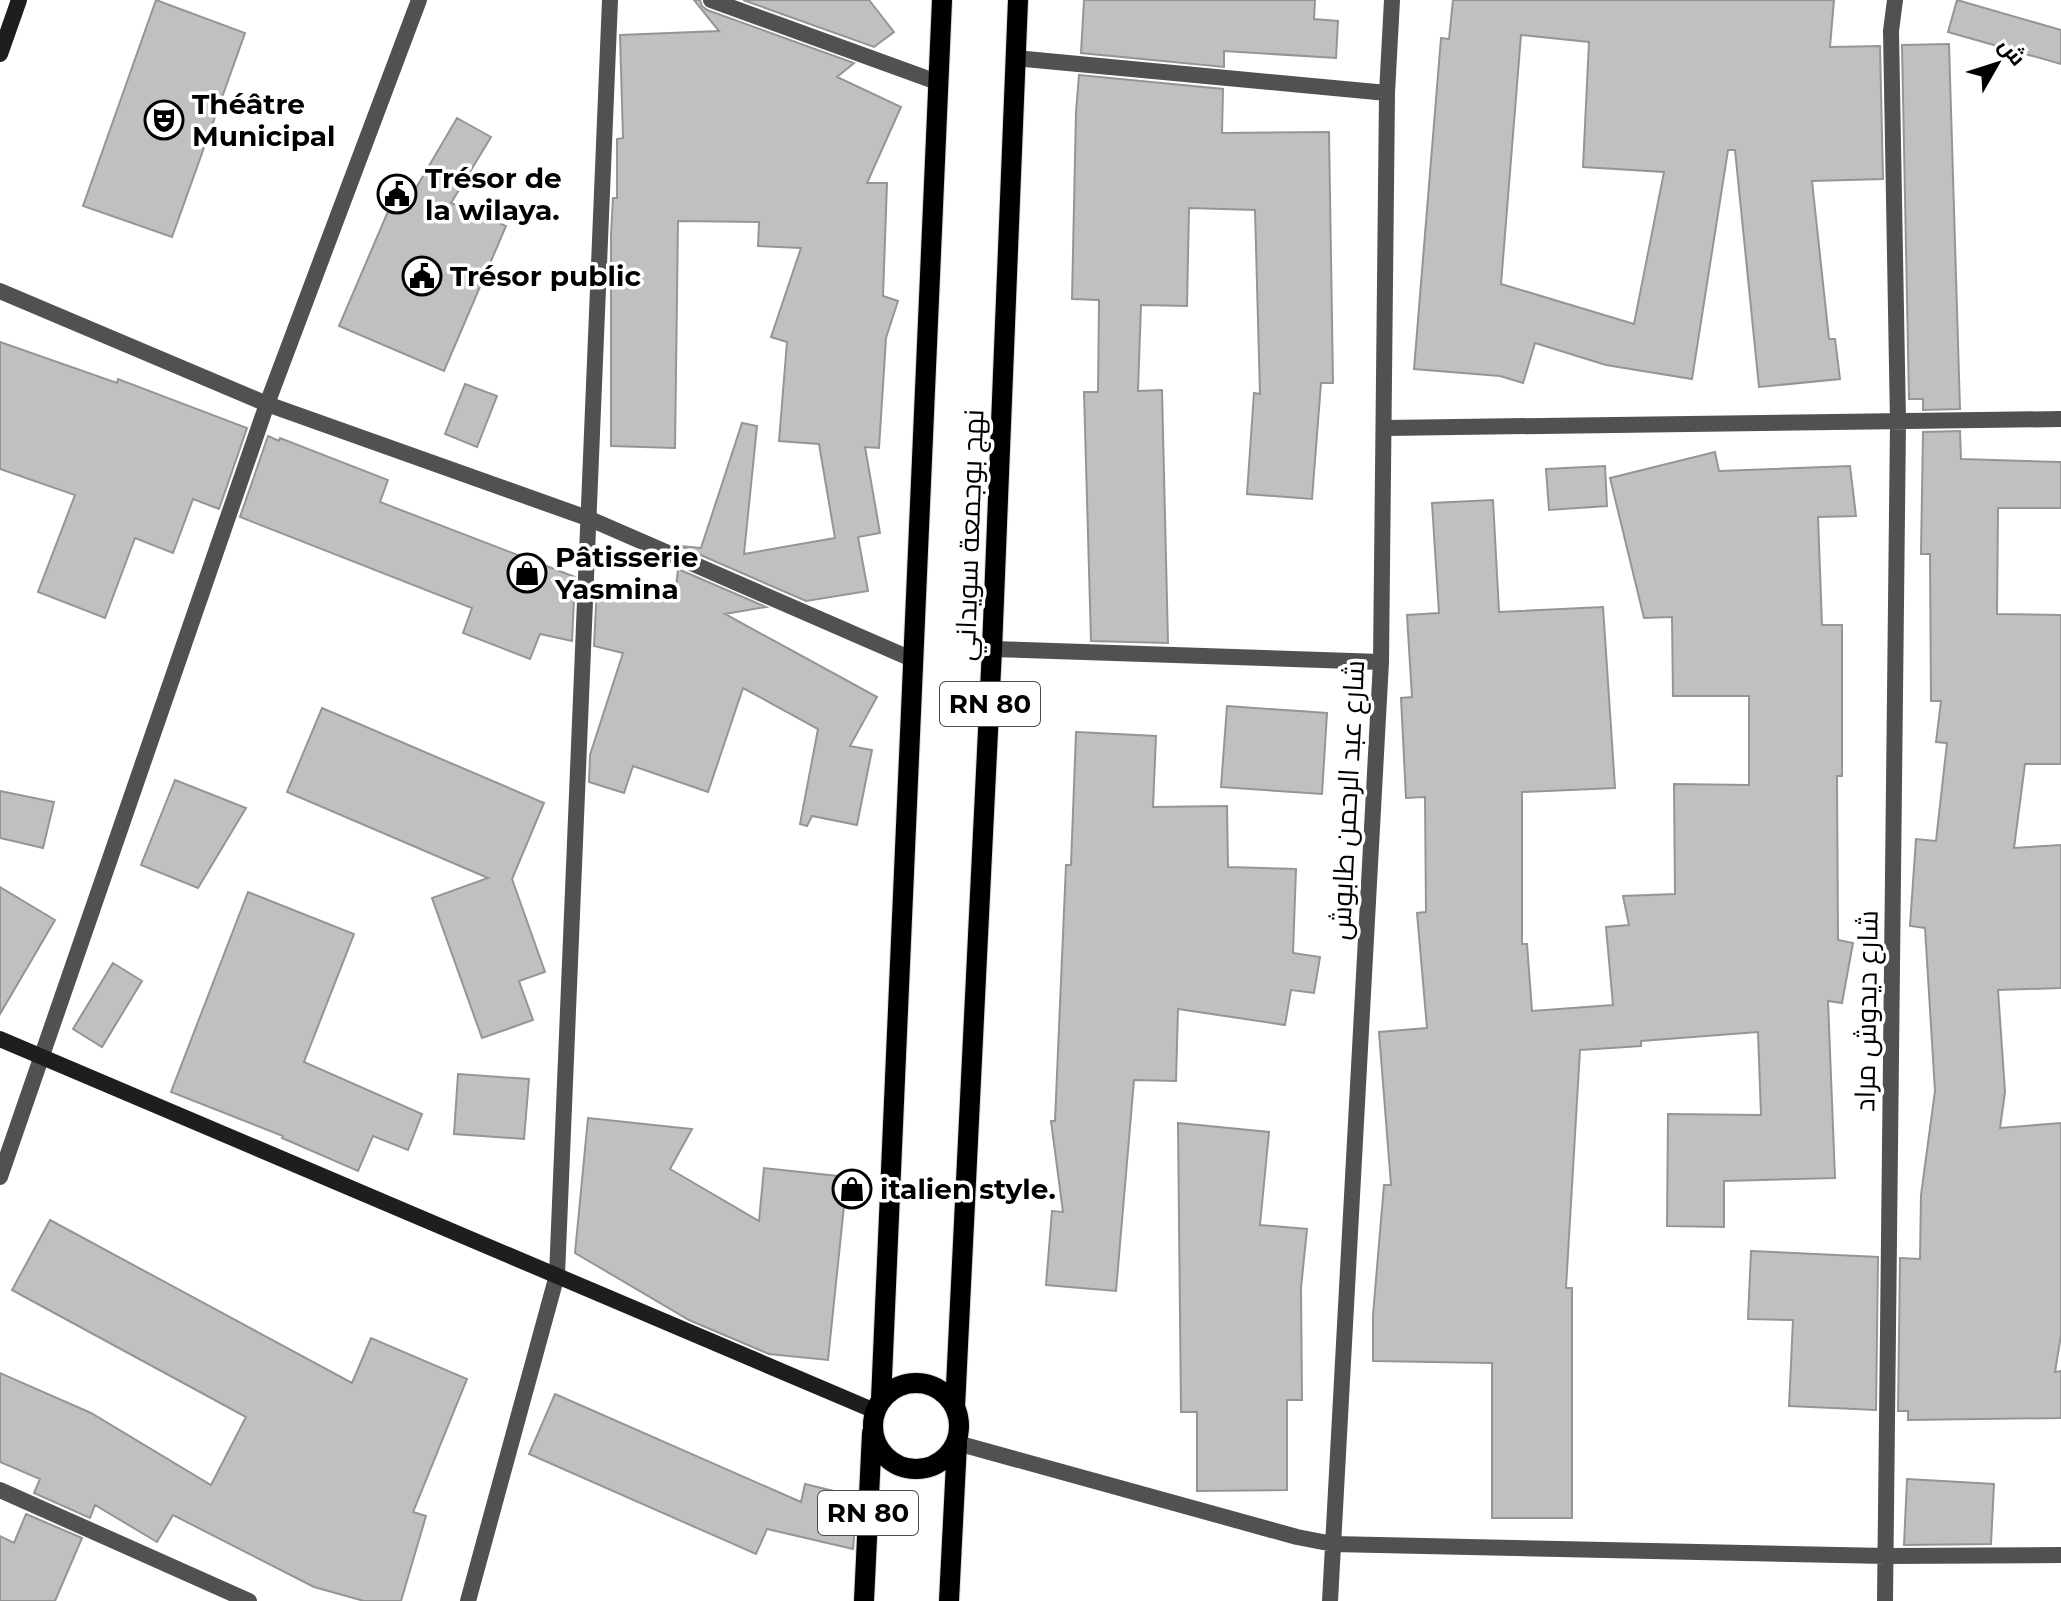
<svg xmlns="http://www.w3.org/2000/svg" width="2061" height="1601" font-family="Montserrat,Cairo,sans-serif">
<rect width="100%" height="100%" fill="#fff"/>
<path fill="#c0c0c0" stroke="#959595" stroke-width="2" fill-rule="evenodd" d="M 156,0 L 245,33 L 172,237 L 83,206 Z
M 694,0 L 700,0 L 702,6 L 707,10 L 854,63 L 837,77 L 901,107 L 867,183 L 887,183 L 883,296 L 898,301 L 886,338 L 879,448 L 865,447 L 880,533 L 858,537 L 868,591 L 806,601 L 680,546 L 701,548 L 742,423 L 757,426 L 744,554 L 835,538 L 819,444 L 779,441 L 787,342 L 771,337 L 801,248 L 758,246 L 759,222 L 678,221 L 675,448 L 611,446 L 611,235 L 613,198 L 617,198 L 617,139 L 623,138 L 620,35 L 719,31 Z
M 743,0 L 869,0 L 894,32 L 874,47 Z
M 1084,0 L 1315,0 L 1314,19 L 1338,21 L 1336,58 L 1224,51 L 1224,67 L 1081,53 Z
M 1453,0 L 1834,0 L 1830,47 L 1880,46 L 1883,179 L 1812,181 L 1829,339 L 1835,339 L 1840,379 L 1759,387 L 1735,150 L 1728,150 L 1692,379 L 1606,365 L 1535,343 L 1523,383 L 1500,376 L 1414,369 L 1441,38 L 1449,39 ZM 1521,35 L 1589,42 L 1583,167 L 1664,172 L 1634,324 L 1501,284 Z
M 1957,0 L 2061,30 L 2061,64 L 1948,32 Z
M 1949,44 L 1960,409 L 1923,410 L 1923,399 L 1909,399 L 1902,45 Z
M 1079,75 L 1223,89 L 1222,133 L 1329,132 L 1333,383 L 1321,383 L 1312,499 L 1247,494 L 1254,393 L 1260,394 L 1255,210 L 1189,208 L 1187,306 L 1141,305 L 1138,391 L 1162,390 L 1168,643 L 1091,641 L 1084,392 L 1098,392 L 1099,300 L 1072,299 L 1076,112 Z
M 457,118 L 491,137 L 451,203 L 506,226 L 444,371 L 339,326 L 401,181 L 416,188 Z
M 0,342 L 117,383 L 118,379 L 247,428 L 219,509 L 193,499 L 173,553 L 135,538 L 105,618 L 38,592 L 75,495 L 0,469 Z
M 465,384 L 497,396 L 477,447 L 445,434 Z
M 1960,431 L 1961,459 L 2061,462 L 2061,508 L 1998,508 L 1997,614 L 2061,615 L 2061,764 L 2025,764 L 2014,848 L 2061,845 L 2061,988 L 1998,990 L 2005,1092 L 2000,1128 L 2061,1123 L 2061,1335 L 2055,1372 L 2061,1371 L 2061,1418 L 1908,1420 L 1908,1411 L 1898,1411 L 1900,1258 L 1920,1259 L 1921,1195 L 1935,1091 L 1925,928 L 1910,926 L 1916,839 L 1936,841 L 1947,743 L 1936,742 L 1941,701 L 1931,701 L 1930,554 L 1921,554 L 1923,432 Z
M 268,436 L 279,441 L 280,438 L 388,480 L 380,502 L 575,577 L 572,641 L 540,634 L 530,659 L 463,633 L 472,608 L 240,517 Z
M 1715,452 L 1719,471 L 1850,466 L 1856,516 L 1818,517 L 1822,625 L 1842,625 L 1842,776 L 1837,776 L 1838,940 L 1853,943 L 1842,1003 L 1828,1001 L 1835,1178 L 1724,1181 L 1724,1227 L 1667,1226 L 1668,1114 L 1761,1115 L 1758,1032 L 1641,1041 L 1641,1046 L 1580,1050 L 1566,1288 L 1572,1288 L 1572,1518 L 1492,1518 L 1492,1363 L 1373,1361 L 1373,1315 L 1384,1185 L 1391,1185 L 1379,1032 L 1427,1028 L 1417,913 L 1426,912 L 1425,797 L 1406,798 L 1401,698 L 1412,697 L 1407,615 L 1439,613 L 1432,503 L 1493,500 L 1499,612 L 1603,607 L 1615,788 L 1522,792 L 1522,944 L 1527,944 L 1532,1011 L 1613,1005 L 1606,927 L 1629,925 L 1623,896 L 1675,894 L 1674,784 L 1749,785 L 1749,696 L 1673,696 L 1672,617 L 1644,618 L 1610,478 Z
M 1605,466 L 1607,506 L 1549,510 L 1546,469 Z
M 678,569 L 766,607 L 725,614 L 877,697 L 850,746 L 872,750 L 857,825 L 812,816 L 807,826 L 800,824 L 818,729 L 743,688 L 708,792 L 633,766 L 624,793 L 589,782 L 590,755 L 623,653 L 594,646 L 597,586 L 610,591 L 612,583 L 675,598 Z
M 1227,706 L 1327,713 L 1322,794 L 1221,787 Z
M 322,708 L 544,803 L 512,879 L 545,972 L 519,981 L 533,1020 L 482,1038 L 432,898 L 488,878 L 287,792 Z
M 1076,732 L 1156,736 L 1153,807 L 1227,806 L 1228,867 L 1296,869 L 1293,953 L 1320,957 L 1314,993 L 1291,990 L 1285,1025 L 1178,1009 L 1176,1081 L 1134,1080 L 1116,1291 L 1046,1285 L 1052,1211 L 1063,1212 L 1051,1121 L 1055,1121 L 1066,865 L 1071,865 Z
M 175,780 L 246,808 L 198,888 L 141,865 Z
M 0,791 L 54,802 L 43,848 L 0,838 Z
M 0,887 L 55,920 L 0,1014 Z
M 248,892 L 354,934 L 304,1062 L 422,1114 L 408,1150 L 373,1136 L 358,1171 L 282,1138 L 283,1136 L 171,1092 Z
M 113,963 L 142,981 L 102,1047 L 73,1029 Z
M 458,1074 L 529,1079 L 524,1139 L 454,1134 Z
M 588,1118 L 692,1129 L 670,1169 L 759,1221 L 764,1168 L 847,1177 L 828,1360 L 769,1354 L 689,1320 L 575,1253 Z
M 1178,1123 L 1269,1132 L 1260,1225 L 1307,1229 L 1301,1288 L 1302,1400 L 1287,1400 L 1287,1490 L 1197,1491 L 1197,1412 L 1181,1412 Z
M 50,1220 L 352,1383 L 371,1338 L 467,1379 L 413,1512 L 426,1516 L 401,1601 L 364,1601 L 314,1587 L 173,1515 L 157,1542 L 95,1505 L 90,1518 L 34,1493 L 40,1479 L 0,1462 L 0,1373 L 91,1413 L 211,1485 L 246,1417 L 12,1290 Z
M 1751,1251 L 1878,1257 L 1876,1410 L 1789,1406 L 1793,1320 L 1748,1319 Z
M 555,1394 L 801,1502 L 805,1484 L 842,1493 L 837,1518 L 855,1526 L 853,1549 L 767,1529 L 756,1554 L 529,1454 Z
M 1907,1479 L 1994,1484 L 1991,1544 L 1904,1545 Z
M 26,1514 L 82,1538 L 55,1601 L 0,1601 L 0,1536 L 14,1543 Z"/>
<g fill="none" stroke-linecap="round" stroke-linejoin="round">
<defs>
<path id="primary" d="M873 1426a43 43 0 1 1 86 0a43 43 0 1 1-86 0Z
M 881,1400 L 942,0
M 955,1407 L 992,649 L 1018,0
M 864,1601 L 872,1433
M 949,1601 L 957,1443"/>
</defs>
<use href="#primary" stroke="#dbdbdb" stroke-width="22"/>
<path stroke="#515151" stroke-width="16" d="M 711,0 L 937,82
M 1015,58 L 1387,93
M 0,291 L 267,404 L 590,519 L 914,660
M 1385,428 L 2061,419
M 992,649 L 1381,662
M 0,1177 L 267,404 L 419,0
M 957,1443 L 1297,1537 L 1333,1544 L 1886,1556 L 2061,1555
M 0,1490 L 249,1601
M 468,1601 L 557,1275 L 610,0
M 1330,1601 L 1381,662 L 1387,93 L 1392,0
M 1885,1601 L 1898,422 L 1891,31 L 1895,0"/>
<path stroke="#1e1e1e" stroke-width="16" d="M 0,54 L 19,0
M 0,1039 L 875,1411"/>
<use href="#primary" stroke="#000" stroke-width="20"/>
</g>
<defs>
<symbol id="theatre-ring" viewBox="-11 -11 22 22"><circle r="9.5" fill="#fff" stroke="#000" stroke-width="1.5"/><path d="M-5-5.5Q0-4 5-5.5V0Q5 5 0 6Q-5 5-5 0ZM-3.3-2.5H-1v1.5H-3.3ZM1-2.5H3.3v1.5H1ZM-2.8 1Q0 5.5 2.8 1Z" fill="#000"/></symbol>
<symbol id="civic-ring" viewBox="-11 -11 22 22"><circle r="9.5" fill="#fff" stroke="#000" stroke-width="1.5"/><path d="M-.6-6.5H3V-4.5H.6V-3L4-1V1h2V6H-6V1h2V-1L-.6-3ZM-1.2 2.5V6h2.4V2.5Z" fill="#000"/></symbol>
<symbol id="shop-ring" viewBox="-11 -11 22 22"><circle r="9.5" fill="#fff" stroke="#000" stroke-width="1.5"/><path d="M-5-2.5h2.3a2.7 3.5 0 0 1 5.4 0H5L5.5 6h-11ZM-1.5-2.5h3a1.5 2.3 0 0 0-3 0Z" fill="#000"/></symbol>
</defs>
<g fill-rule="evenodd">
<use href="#theatre-ring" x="142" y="98" width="44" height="44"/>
<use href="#civic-ring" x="375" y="172" width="44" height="44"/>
<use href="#civic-ring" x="400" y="254" width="44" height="44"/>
<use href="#shop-ring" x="505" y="551" width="44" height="44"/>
<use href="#shop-ring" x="830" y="1167" width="44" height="44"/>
</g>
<g text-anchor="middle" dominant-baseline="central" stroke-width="7" stroke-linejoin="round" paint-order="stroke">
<g fill="#fff" stroke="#4c4c4c" stroke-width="2">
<rect x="940" y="682" width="100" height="44" rx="6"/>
<rect x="818" y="1491" width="100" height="44" rx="6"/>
</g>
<g font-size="26" font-weight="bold" fill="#000">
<text x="990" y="704">RN 80</text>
<text x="868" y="1513">RN 80</text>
</g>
<g font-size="28" font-weight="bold" fill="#000" stroke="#fff" text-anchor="start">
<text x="192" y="104">Théâtre<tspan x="192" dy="32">Municipal</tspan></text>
<text x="425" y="178">Trésor de<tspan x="425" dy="32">la wilaya.</tspan></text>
<text x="450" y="276">Trésor public</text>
<text x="555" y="557">Pâtisserie<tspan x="555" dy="32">Yasmina</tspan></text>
<text x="880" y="1189">italien style.</text>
</g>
<g font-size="28" fill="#000" stroke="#fff">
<text transform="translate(969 535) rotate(-88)">نهج بوجمعة سويداني</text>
<text transform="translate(1347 800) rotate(-87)">شارع عبد الرحمن طابوش</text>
<text transform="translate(1866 1011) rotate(-89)">شارع ديدوش مراد</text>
</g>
</g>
<g transform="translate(1997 64) rotate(51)" stroke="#ffffff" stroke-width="6" paint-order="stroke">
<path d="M0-6L14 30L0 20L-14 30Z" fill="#000000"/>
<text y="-12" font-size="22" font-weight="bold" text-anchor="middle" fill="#000000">ش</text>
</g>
</svg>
